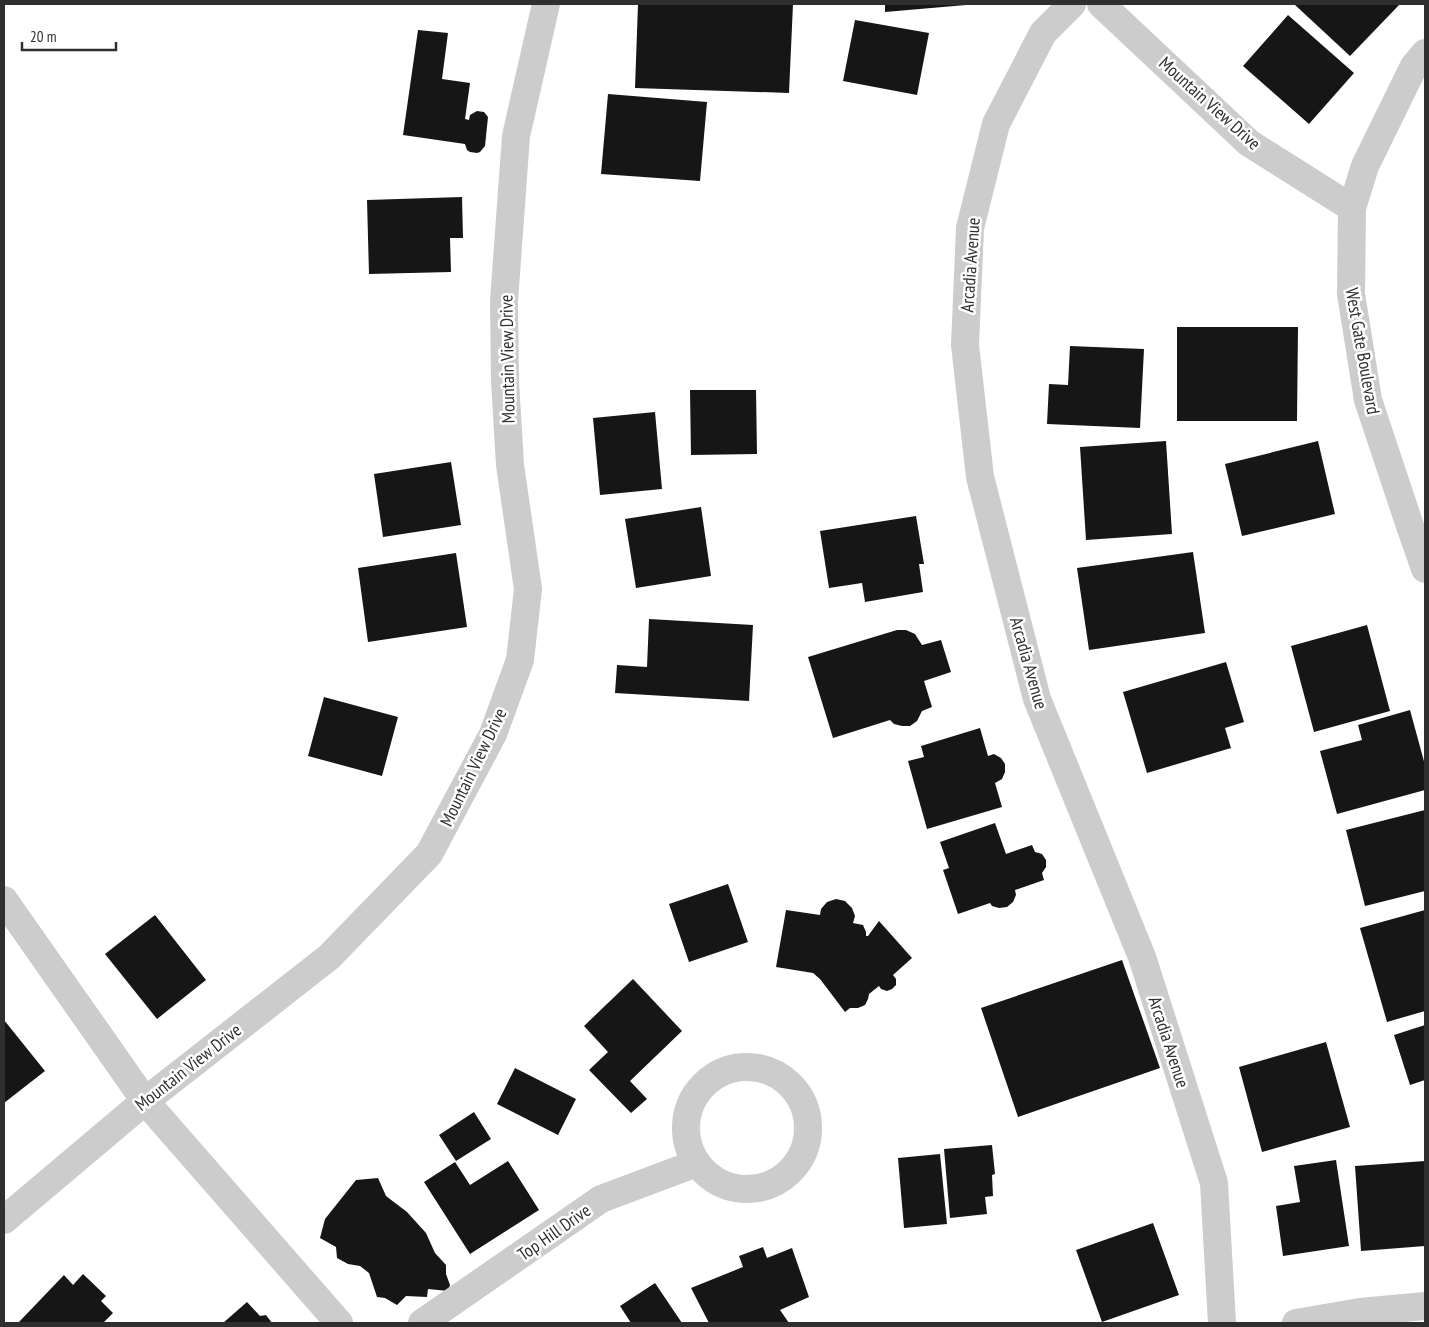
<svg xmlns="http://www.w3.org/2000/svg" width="1429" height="1327" font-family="'PT Sans Narrow',sans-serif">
<rect width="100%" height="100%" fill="#fff"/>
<path fill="#161616" d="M 638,4 L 793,4 L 789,93 L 635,88 Z
M 885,4 L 966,4 L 966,5 L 885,12 Z
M 1294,4 L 1400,4 L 1350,56 Z
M 1288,15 L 1354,73 L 1309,124 L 1243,66 Z
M 855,20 L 929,33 L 917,95 L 843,81 Z
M 418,30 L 448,33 L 442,79 L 470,83 L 465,119 L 469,120 L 470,115 L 477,111 L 484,112 L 488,117 L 485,146 L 480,152 L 477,153 L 470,152 L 467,150 L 465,144 L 403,135 Z
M 608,94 L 707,102 L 700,181 L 601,174 Z
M 462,197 L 463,238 L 450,238 L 451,272 L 369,274 L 367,200 Z
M 1177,327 L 1298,327 L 1297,421 L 1177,421 Z
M 1070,346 L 1144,349 L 1140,428 L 1047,424 L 1049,384 L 1068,385 Z
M 690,390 L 756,390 L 757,454 L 691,455 Z
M 655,412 L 662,489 L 600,495 L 593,418 Z
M 1166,441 L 1172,534 L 1086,540 L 1080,447 Z
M 1318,441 L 1335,514 L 1242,536 L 1225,464 Z
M 451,462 L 461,525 L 383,537 L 374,474 Z
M 701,507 L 711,576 L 636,588 L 625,519 Z
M 916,516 L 924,564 L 919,564 L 923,592 L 865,602 L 862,583 L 829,588 L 820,531 Z
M 1193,552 L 1205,633 L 1089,650 L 1077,568 Z
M 456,553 L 467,627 L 368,642 L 358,568 Z
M 649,619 L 753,625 L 749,701 L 615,693 L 617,665 L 647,667 Z
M 1367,625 L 1390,711 L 1314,732 L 1291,646 Z
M 897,630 L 906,630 L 915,634 L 922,645 L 941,640 L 951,672 L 924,681 L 932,707 L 922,711 L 917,721 L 910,726 L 902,726 L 894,724 L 890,720 L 833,738 L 808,657 Z
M 1226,662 L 1244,722 L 1225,728 L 1231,748 L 1147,773 L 1123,692 Z
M 324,697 L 398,717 L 382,776 L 308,756 Z
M 1410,710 L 1425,765 L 1425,790 L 1337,814 L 1320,751 L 1362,740 L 1358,725 Z
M 980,728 L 988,756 L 994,754 L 1001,758 L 1005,764 L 1005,772 L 1002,779 L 995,783 L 1002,807 L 927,829 L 908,761 L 924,757 L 921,746 Z
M 1425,810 L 1425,891 L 1365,906 L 1346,830 Z
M 995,823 L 1006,854 L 1032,845 L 1035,852 L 1042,854 L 1046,860 L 1046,867 L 1042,873 L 1044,880 L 1015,890 L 1016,895 L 1013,902 L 1007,907 L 999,908 L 992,906 L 990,903 L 958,914 L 943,870 L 949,868 L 940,842 Z
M 728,884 L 748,942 L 689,962 L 669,904 Z
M 836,899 L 845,901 L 852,908 L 855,916 L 853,923 L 863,925 L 866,932 L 866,936 L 868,936 L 879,921 L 912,958 L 893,975 L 896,979 L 896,985 L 892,989 L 887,991 L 881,989 L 879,986 L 869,994 L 868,999 L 865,1005 L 858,1008 L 850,1008 L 845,1012 L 820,979 L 813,973 L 776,967 L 786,910 L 820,915 L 821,909 L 827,902 Z
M 1425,910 L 1425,1011 L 1387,1022 L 1360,928 Z
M 155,915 L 206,980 L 157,1019 L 105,954 Z
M 1122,960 L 1160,1068 L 1018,1117 L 981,1008 Z
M 633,979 L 682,1031 L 630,1081 L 647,1099 L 631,1113 L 589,1070 L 608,1052 L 584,1026 Z
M 4,1020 L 45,1071 L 4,1103 Z
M 1425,1025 L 1425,1080 L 1410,1085 L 1394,1035 Z
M 1326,1042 L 1350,1127 L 1262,1152 L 1239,1067 Z
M 515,1068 L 576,1099 L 558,1135 L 497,1104 Z
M 474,1112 L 491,1139 L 456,1161 L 439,1135 Z
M 992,1145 L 995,1174 L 992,1175 L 993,1196 L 985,1197 L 987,1214 L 950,1218 L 944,1149 Z
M 940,1154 L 947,1224 L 904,1228 L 898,1158 Z
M 1336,1160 L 1349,1246 L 1283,1256 L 1276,1206 L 1300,1202 L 1294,1166 Z
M 508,1161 L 539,1210 L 470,1254 L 424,1182 L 455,1162 L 470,1185 Z
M 1425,1161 L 1425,1246 L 1361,1251 L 1355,1166 Z
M 378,1178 L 386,1196 L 407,1212 L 426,1233 L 435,1253 L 446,1265 L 446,1274 L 450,1285 L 448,1291 L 428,1289 L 427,1297 L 406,1296 L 397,1305 L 385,1298 L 377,1297 L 369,1273 L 360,1266 L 348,1264 L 337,1258 L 336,1247 L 320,1238 L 325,1219 L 356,1180 Z
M 1153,1223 L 1179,1295 L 1102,1322 L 1076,1250 Z
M 763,1247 L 767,1258 L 792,1248 L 809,1297 L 780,1310 L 789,1323 L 709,1323 L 691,1288 L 743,1267 L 739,1256 Z
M 83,1274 L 106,1296 L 101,1301 L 113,1313 L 103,1323 L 18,1323 L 64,1275 L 73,1285 Z
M 655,1283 L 682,1323 L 631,1323 L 620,1306 Z
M 247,1302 L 260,1316 L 266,1315 L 272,1323 L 223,1323 Z"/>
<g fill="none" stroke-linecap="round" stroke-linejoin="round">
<path stroke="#ccc" stroke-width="28" d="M 1072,4 L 1043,33 L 996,124 L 970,228 L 965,345 L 980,477 L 1037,699 L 1142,957 L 1214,1183 L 1222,1323
M 1101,4 L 1249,143 L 1352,208
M 1425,53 L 1414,66 L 1365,166 L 1352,208 L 1351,294 L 1368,400 L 1409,523 L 1425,569
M 4,900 L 145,1101 L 339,1323
M686 1128a61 61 0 1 1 122 0a61 61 0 1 1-122 0Z
M 4,1220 L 145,1101 L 329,957 L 429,854 L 493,734 L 520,660 L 528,589 L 510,465 L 505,381 L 504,301 L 516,136 L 546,4
M 422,1323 L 601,1199 L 697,1163
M 1296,1323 L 1360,1312 L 1425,1306"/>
</g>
<g text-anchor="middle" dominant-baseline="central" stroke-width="5" stroke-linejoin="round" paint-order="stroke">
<g font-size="18" fill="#2f2f2f" stroke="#fff">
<text transform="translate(1210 103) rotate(42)">Mountain View Drive</text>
<text transform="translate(970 265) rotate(-86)">Arcadia Avenue</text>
<text transform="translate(1363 351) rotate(80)">West Gate Boulevard</text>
<text transform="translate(507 359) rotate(-91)">Mountain View Drive</text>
<text transform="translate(1029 663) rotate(74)">Arcadia Avenue</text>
<text transform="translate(473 767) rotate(-64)">Mountain View Drive</text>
<text transform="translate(1169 1042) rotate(72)">Arcadia Avenue</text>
<text transform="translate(188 1067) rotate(-38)">Mountain View Drive</text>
<text transform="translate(554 1232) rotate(-35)">Top Hill Drive</text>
</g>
</g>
<rect width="1429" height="1327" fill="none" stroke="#2f2f2f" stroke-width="10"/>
<path d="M22 42v8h94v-8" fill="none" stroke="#2f2f2f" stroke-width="2.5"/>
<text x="30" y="42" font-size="15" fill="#2f2f2f" stroke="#ffffff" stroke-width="4" paint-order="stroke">20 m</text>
</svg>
